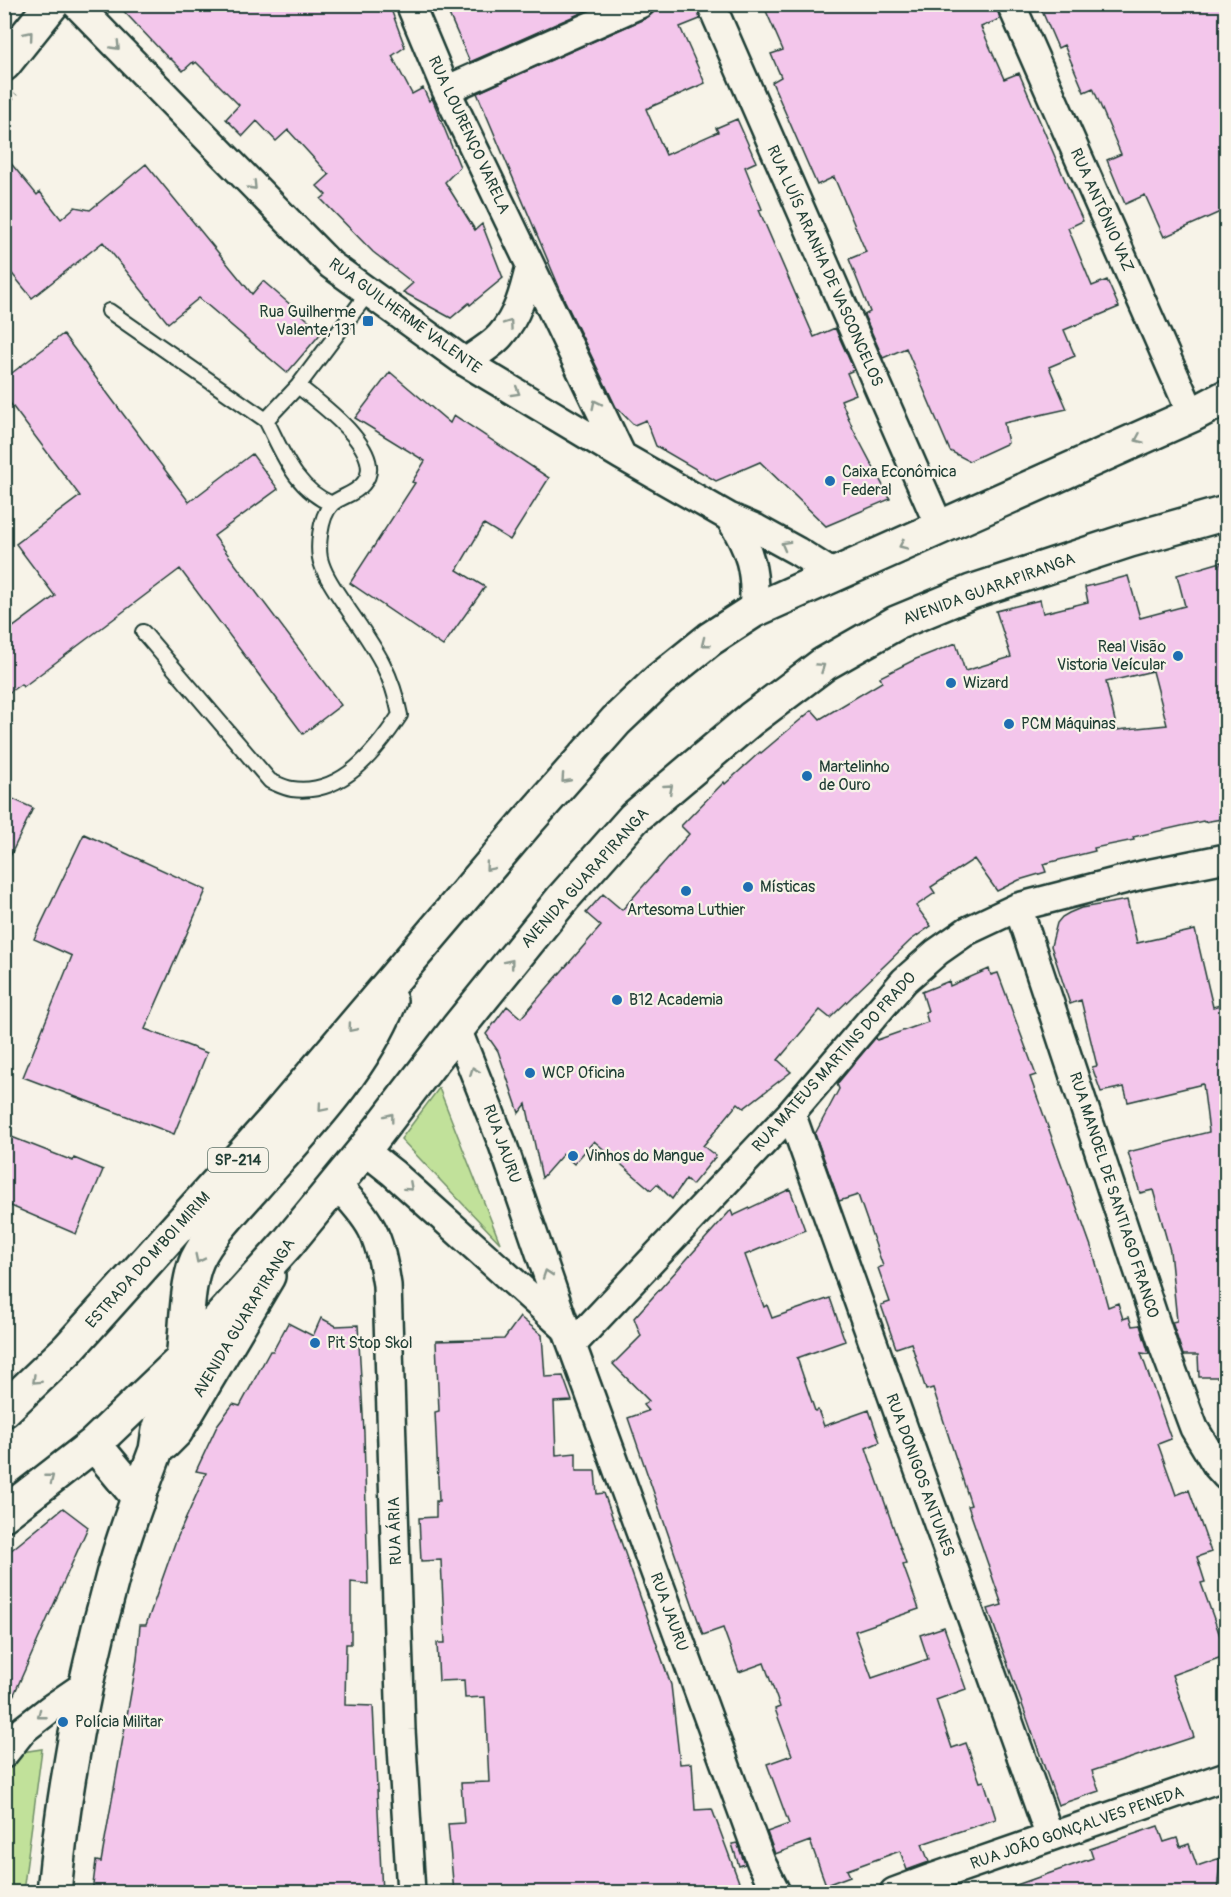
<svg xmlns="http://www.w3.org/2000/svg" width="1231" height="1897" font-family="Pangolin,sans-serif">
<rect width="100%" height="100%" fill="#f7f3e8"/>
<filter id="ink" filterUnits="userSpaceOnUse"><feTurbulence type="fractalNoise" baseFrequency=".0167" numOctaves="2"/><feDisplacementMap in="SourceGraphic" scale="12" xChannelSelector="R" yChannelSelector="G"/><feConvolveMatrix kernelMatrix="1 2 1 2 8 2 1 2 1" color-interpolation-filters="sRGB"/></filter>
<g filter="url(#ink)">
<path fill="#c1e19a" stroke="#708f67" stroke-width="1.5" d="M 439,1088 L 500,1243 L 401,1139 Z
M 42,1749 L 23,1892 L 5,1892 L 4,1775 L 15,1753 Z"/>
<path fill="#f3c6eb" stroke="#1f3d34" stroke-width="1.5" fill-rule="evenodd" d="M 117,4 L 389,4 L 405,47 L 392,56 L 412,94 L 423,88 L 429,101 L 432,98 L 460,167 L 445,182 L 475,230 L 482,224 L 503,278 L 470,305 L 469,303 L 451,318 L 403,292 L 413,283 L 373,252 L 321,199 L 326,195 L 317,186 L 329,175 L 288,130 L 276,141 L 257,121 L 243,136 L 226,119 L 239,105 L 196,62 L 194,64 L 193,62 L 183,71 L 170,58 L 169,59 Z
M 470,4 L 599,4 L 599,5 L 470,62 L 449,14 Z
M 656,4 L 696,4 L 700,19 L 680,27 L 705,83 L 646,109 L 666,155 L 718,132 L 716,128 L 737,119 L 756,162 L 745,167 L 762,209 L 759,210 L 814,337 L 835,328 L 854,370 L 847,373 L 856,394 L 841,400 L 853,429 L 890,499 L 826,526 L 760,462 L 716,481 L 656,446 L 646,420 L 634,425 L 616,407 L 565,301 L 477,93 L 646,18 L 653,13 Z
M 763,4 L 996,4 L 1000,19 L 981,27 L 1004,79 L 1019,73 L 1077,208 L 1083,221 L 1068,228 L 1092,286 L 1107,280 L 1119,307 L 1064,330 L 1075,356 L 1049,367 L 1067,409 L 1004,423 L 1008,443 L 969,461 L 950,451 L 906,348 L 883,358 L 864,315 L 870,312 L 849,259 L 866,252 L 834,177 L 817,185 L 772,82 L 781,77 L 771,54 L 783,50 Z
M 1039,4 L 1227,4 L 1227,209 L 1164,237 L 1145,195 L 1125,204 L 1107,160 L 1121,154 L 1093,88 L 1084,92 L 1064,45 L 1058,48 Z
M 4,155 L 37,195 L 40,192 L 61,219 L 75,207 L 90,210 L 146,164 L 252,294 L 263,281 L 322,332 L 287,373 L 199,298 L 168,323 L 103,242 L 32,298 L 4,264 Z
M 63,334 L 189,502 L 252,454 L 278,489 L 214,536 L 341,705 L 303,734 L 180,569 L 23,687 L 21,684 L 4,696 L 4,634 L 55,596 L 16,544 L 80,496 L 4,395 L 4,379 Z
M 390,372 L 450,423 L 454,415 L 549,478 L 510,540 L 484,524 L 457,570 L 485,587 L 443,646 L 350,583 L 415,483 L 412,482 L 425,461 L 355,418 Z
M 1221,562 L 1227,584 L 1227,818 L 1204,822 L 1203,821 L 1133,837 L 1134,840 L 1094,848 L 1095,851 L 1043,864 L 1046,872 L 1019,880 L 997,891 L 974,859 L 931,887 L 935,893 L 916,906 L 931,926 L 911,940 L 830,1018 L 820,1010 L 778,1060 L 791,1072 L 744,1108 L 738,1103 L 703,1146 L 716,1156 L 692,1185 L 686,1179 L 672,1199 L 657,1184 L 651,1190 L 594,1141 L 574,1164 L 563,1154 L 542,1178 L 526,1104 L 519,1113 L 498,1051 L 486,1034 L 507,1006 L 521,1018 L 601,926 L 586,913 L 603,894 L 622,910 L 689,834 L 681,826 L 724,782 L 725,784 L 760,752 L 761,753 L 812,710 L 820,719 L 882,682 L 880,677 L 916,659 L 956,643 L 965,671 L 1011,657 L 996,611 L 1040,600 L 1043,613 L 1088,602 L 1085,587 L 1128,576 L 1140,618 L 1185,606 L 1177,575 ZM 1153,671 L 1167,725 L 1117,730 L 1106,682 Z
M 4,795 L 33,808 L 4,869 Z
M 84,834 L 206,890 L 145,1029 L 207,1053 L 174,1134 L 23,1077 L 72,956 L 34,939 Z
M 1127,900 L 1137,943 L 1195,930 L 1213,1007 L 1227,1003 L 1227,1377 L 1199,1377 L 1198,1355 L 1183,1355 L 1172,1322 L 1177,1321 L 1170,1251 L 1153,1190 L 1140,1193 L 1128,1152 L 1209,1132 L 1203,1084 L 1128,1102 L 1124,1087 L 1101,1092 L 1092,1067 L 1097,1066 L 1081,1000 L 1070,1004 L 1051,946 L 1057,923 L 1062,917 L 1069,913 L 1081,908 Z
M 989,969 L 991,975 L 998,973 L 1036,1075 L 1030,1077 L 1093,1252 L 1108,1307 L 1118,1303 L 1123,1319 L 1129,1317 L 1132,1326 L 1140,1325 L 1149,1354 L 1141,1353 L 1171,1439 L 1158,1444 L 1176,1495 L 1189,1490 L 1211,1552 L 1197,1557 L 1205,1582 L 1201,1583 L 1227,1655 L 1172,1675 L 1194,1737 L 1092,1771 L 1099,1791 L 1058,1805 L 988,1609 L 1002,1605 L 968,1506 L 971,1505 L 933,1388 L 926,1390 L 911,1343 L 896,1348 L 881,1305 L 890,1302 L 878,1268 L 883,1266 L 858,1195 L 839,1201 L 815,1134 L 839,1089 L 837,1084 L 876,1037 L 877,1040 L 928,1022 L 925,1012 L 928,1011 L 922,992 L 949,981 L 950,986 Z
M 4,1134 L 73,1161 L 74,1158 L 103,1170 L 76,1234 L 4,1203 Z
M 790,1189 L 805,1230 L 745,1255 L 764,1307 L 767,1305 L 772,1318 L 830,1298 L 845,1341 L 797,1358 L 815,1411 L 818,1410 L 824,1426 L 869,1410 L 880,1442 L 866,1448 L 906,1564 L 903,1565 L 919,1609 L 855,1631 L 872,1678 L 928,1659 L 920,1635 L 944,1627 L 966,1689 L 936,1700 L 952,1748 L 966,1743 L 980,1782 L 984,1781 L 996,1819 L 922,1844 L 929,1862 L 907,1870 L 900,1851 L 847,1870 L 850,1876 L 826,1885 L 810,1841 L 775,1854 L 767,1832 L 789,1824 L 767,1764 L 792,1755 L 775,1709 L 780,1707 L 764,1663 L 739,1672 L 723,1628 L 703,1635 L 628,1418 L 648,1411 L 643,1405 L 649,1401 L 613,1364 L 641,1336 L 634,1318 L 731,1210 L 733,1216 Z
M 520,1317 L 542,1335 L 545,1377 L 563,1376 L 572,1401 L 554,1402 L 556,1455 L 576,1453 L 576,1471 L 595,1471 L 597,1494 L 604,1493 L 671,1685 L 680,1764 L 692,1763 L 695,1810 L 712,1809 L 743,1893 L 454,1893 L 448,1824 L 464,1823 L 461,1783 L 489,1782 L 485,1697 L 465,1698 L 464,1680 L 439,1681 L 437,1643 L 445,1643 L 441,1560 L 421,1561 L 419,1518 L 436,1517 L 436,1501 L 439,1501 L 435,1412 L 439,1411 L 436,1341 L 504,1339 Z
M 321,1318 L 336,1326 L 358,1325 L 364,1433 L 368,1584 L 351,1582 L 351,1644 L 346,1644 L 345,1705 L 373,1706 L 382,1893 L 92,1893 L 96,1861 L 101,1862 L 137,1659 L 140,1625 L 146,1625 L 175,1543 L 206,1473 L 196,1471 L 218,1424 L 233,1404 L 240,1406 L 270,1351 L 273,1351 L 288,1323 L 313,1336 Z
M 63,1508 L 88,1527 L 4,1717 L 4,1556 Z
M 1158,1826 L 1164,1842 L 1177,1838 L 1180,1847 L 1189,1844 L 1197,1866 L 1220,1858 L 1217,1893 L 1005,1893 L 1005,1889 L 1093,1858 L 1090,1849 Z
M 737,1843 L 745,1864 L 739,1866 L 732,1844 Z"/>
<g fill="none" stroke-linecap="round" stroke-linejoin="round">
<defs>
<path id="service" d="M 109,311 L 266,420
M 332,504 C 295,489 283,453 266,420 L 298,386 L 368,293
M 143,632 L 270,781 C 277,784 285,788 292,789 C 342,796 376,751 400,715 C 391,669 373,646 348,609 C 339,596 327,580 322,565 C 316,550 320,516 332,504 C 341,496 354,495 363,484 C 390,453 318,402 298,386"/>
<path id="minor" d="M 76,4 L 331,265 L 465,362 L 622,456 L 729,517 L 757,529 L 797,551 L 835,575
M 410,4 L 446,90 L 622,456
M 711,4 L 940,528
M 1011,4 L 1192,415
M 446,90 L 640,4
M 465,362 C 477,354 491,346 500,336 C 518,316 524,291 530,266
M 729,517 C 750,549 757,572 753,611
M 1018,907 L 1164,1348 L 1194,1428 L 1217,1466 L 1226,1476
M 457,1029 L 503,1145 L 566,1329 L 761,1862 L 776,1892
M 791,1113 L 1050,1837
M 364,1150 L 393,1173 L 565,1328
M 336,1184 C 372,1222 379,1233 387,1285 L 401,1730 L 411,1892
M 572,1345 L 791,1113 L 904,981 L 937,952 L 967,931 L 1018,907 L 1142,875 L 1226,858
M 4,1754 L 23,1730 L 50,1709 L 85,1685
M 894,1892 L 929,1879 L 1226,1776"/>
<path id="secondary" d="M 4,64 L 52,4
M 164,1443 L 176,1431 L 268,1276
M 54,1892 C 64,1785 84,1679 113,1575 C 124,1533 141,1491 156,1450 L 159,1430 L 183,1359"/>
<path id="primary" d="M 183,1359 C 187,1329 186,1285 197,1260 C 208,1236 236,1207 253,1188 C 304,1130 361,1073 390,1001
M 4,1410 L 68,1349 L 274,1120 L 527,822 L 616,721 L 659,680 L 710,639 L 753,611 L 1192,415 L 1226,397
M 94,1444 L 139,1498
M 4,1514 L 94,1444 L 183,1359 L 287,1244 L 364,1150 L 457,1029 L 563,898 L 634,818 L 751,719 L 824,664 L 896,623 L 971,592 L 1130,540 L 1226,513"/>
</defs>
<use href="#service" stroke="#1f3d34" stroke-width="18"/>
<use href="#minor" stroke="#1f3d34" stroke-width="32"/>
<use href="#secondary" stroke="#1f3d34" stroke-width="38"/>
<use href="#primary" stroke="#1f3d34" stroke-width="38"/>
<path stroke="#1f3d34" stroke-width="4" stroke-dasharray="1.5 4.5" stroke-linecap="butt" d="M 4,108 L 16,94"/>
<use href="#service" stroke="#f7f3e8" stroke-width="14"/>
<use href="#minor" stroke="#f7f3e8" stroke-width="27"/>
<use href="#secondary" stroke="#f7f3e8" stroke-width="33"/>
<use href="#primary" stroke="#f7f3e8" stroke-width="33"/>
</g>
<defs><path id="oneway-chevron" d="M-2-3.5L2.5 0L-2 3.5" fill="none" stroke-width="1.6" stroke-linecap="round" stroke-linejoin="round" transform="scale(1.5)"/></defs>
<g stroke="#8b988e">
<use href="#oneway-chevron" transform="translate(29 35) rotate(-50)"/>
<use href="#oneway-chevron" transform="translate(116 46) rotate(46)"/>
<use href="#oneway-chevron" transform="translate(253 186) rotate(46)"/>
<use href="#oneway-chevron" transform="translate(509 324) rotate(-55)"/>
<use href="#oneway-chevron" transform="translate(516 392) rotate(31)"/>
<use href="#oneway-chevron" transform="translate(596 404) rotate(-116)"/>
<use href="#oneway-chevron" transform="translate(1139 439) rotate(156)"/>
<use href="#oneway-chevron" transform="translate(785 545) rotate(-151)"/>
<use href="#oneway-chevron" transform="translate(903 545) rotate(156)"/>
<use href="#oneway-chevron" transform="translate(705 643) rotate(142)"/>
<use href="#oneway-chevron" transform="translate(821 667) rotate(-34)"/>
<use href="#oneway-chevron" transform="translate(565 779) rotate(132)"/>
<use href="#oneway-chevron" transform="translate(669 788) rotate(-41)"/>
<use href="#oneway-chevron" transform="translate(489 867) rotate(130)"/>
<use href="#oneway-chevron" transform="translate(510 963) rotate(-51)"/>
<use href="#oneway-chevron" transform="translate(352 1028) rotate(130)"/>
<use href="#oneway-chevron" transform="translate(474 1071) rotate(-111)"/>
<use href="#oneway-chevron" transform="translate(322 1108) rotate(130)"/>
<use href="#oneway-chevron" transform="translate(390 1117) rotate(-52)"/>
<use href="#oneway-chevron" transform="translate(409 1187) rotate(42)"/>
<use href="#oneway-chevron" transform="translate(199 1259) rotate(116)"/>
<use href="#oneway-chevron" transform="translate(547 1274) rotate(-109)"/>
<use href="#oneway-chevron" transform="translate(36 1380) rotate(136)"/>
<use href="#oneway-chevron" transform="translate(50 1478) rotate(-38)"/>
<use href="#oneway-chevron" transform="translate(41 1715) rotate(142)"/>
</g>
</g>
<g fill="#1f6fb2" stroke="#f7f3e8" stroke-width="2">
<rect x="362" y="315" width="12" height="12" rx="3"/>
<circle cx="830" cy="481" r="6"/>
<circle cx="1178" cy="656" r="6"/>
<circle cx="951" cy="683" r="6"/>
<circle cx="1009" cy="724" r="6"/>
<circle cx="807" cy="776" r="6"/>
<circle cx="748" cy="887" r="6"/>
<circle cx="686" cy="891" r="6"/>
<circle cx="617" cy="1000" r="6"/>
<circle cx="530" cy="1073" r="6"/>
<circle cx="573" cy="1156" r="6"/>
<circle cx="315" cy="1343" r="6"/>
<circle cx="63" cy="1722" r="6"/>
</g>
<g text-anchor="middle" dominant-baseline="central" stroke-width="4.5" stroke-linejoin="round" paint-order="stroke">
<rect fill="#f7f3e8" stroke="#60746a" stroke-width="1.5" x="208" y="1148" width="60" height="24" rx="4.5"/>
<g font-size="15" font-weight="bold" fill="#1f3d34">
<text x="238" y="1160">SP-214</text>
</g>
<g font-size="16" fill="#1f3d34" stroke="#f7f3e8">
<text transform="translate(469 135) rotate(65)">RUA LOURENÇO VARELA</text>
<text transform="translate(1102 210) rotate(66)">RUA ANTÔNIO VAZ</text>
<text transform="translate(825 266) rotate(66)">RUA LUÍS ARANHA DE VASCONCELOS</text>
<text transform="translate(405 316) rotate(36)">RUA GUILHERME VALENTE</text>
<text transform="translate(989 589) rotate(-20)">AVENIDA GUARAPIRANGA</text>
<text transform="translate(585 878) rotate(-48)">AVENIDA GUARAPIRANGA</text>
<text transform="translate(834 1062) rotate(-48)">RUA MATEUS MARTINS DO PRADO</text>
<text transform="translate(502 1144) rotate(70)">RUA JAURU</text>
<text transform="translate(1114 1195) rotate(72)">RUA MANOEL DE SANTIAGO FRANCO</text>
<text transform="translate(148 1260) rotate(-48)">ESTRADA DO M'BOI MIRIM</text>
<text transform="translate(244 1318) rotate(-59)">AVENIDA GUARAPIRANGA</text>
<text transform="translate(920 1475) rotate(70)">RUA DONIGOS ANTUNES</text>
<text transform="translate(395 1531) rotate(-92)">RUA ÁRIA</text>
<text transform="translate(669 1612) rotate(70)">RUA JAURU</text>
<text transform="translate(1077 1828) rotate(-19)">RUA JOÃO GONÇALVES PENEDA</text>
</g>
<g font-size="16" fill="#1f3d34" stroke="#f7f3e8" text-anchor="start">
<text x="356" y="312" text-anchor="end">Rua Guilherme<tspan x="356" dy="18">Valente, 131</tspan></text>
<text x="842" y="472">Caixa Econômica<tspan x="842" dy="18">Federal</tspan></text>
<text x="1166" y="647" text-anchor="end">Real Visão<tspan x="1166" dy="18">Vistoria Veícular</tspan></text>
<text x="963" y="683">Wizard</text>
<text x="1021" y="724">PCM Máquinas</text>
<text x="819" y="767">Martelinho<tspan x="819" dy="18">de Ouro</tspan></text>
<text x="760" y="887">Místicas</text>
<text x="686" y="910" text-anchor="middle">Artesoma Luthier</text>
<text x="629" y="1000">B12 Academia</text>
<text x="542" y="1073">WCP Oficina</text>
<text x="585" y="1156">Vinhos do Mangue</text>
<text x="327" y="1343">Pit Stop Skol</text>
<text x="75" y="1722">Polícia Militar</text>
</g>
</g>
<rect width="1231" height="1897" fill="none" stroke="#f7f3e8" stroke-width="24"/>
<rect x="12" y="12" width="1207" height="1873" fill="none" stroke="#1f3d34" stroke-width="2" filter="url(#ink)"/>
</svg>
